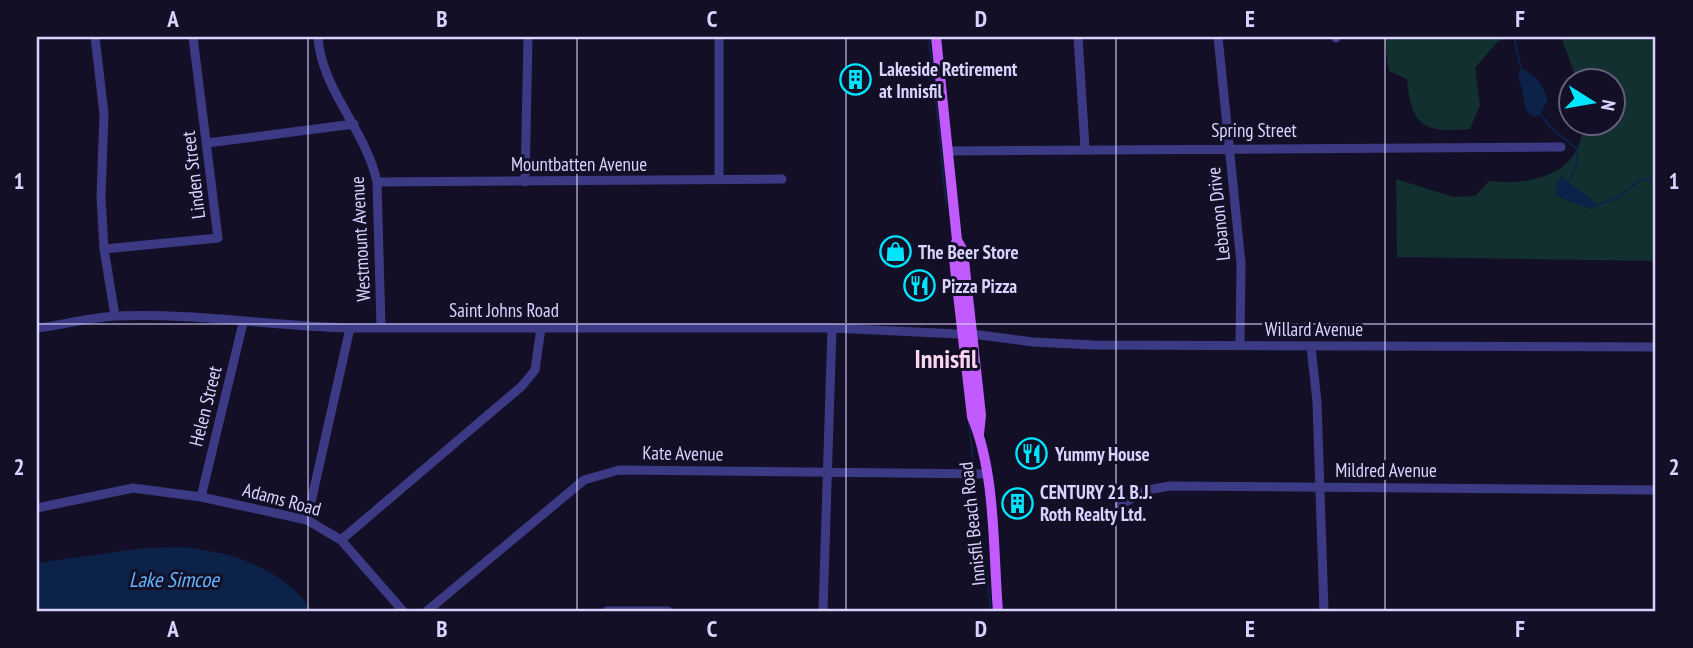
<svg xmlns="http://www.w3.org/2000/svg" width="1693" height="648" font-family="'PT Sans Narrow',sans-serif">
<rect width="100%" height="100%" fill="#130f26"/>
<path fill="#12302f" d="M 1384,37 L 1513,37 L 1498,41 L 1475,68 L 1480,105 L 1470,129 C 1424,133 1411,127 1407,79 L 1389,71 Z
M 1561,37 L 1656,37 L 1656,261 L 1397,257 L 1396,179 L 1454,197 L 1475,196 L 1489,181 C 1520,184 1560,181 1577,149 C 1581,142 1582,131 1584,123 L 1612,122 L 1612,80 L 1577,80 Z"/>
<path fill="#0c2248" d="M 1521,69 C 1535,73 1543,86 1548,99 L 1541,114 L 1535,117 L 1527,112 C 1523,99 1523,88 1518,76 Z
M 1561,176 L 1598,205 L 1591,209 L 1556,196 L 1556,182 Z
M 183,547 C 232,552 284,568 312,611 L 37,611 L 37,563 L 144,548 Z"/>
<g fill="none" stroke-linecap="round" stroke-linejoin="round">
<path stroke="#0c2248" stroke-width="2" d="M 928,37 L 934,78
M 1514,37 L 1521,69
M 935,89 L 946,203
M 1541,114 L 1549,126 L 1577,149 L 1577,162 L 1570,180
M 1598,205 L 1619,197 L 1641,179 L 1656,182
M 969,423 L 974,469
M 975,480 L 991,610"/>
<path stroke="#3d3a85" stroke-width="9" d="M 95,37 L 104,114 L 101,197 L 104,249 L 115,316
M 318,37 C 321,89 366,130 377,182 L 381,327
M 1078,37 L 1085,148
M 1218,37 L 1241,263 L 1240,346
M 1336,37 L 1336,38
M 207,143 L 354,124
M 948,151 L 1561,147
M 719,180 L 719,37
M 377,182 L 782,179
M 525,182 L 528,37
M 104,249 L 218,238 L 193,37
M 37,328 C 63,325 91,317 117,316 C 195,313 273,326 350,328 L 832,328 L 980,335 L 1033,342 L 1093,345 L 1656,347
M 1311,347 L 1317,402 L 1324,611
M 201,497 L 243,323
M 1120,505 L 1147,490 L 1170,486 L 1656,490
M 37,508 L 133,488 L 201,497 L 307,520 L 341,540 L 403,611
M 307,520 L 350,328
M 341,540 L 522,386 L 535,370 L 541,328
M 427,611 L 584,480 L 619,470 L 987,474
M 607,611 L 668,611
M 823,611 L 832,328"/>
<path stroke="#c25bff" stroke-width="10" d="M 936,37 L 957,240 L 963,251 L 981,415 L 979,434
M 957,240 L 953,250 L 972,417 C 996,473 993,551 998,611"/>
</g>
<path fill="none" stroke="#d9d4ff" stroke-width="2" stroke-opacity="0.55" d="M 308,37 L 308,611M 577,37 L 577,611M 846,37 L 846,611M 1116,37 L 1116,611M 1385,37 L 1385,611M 37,324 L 1656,324"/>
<defs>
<symbol id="building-ring" viewBox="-11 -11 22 22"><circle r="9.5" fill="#130f26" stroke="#00e5ff" stroke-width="1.5"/><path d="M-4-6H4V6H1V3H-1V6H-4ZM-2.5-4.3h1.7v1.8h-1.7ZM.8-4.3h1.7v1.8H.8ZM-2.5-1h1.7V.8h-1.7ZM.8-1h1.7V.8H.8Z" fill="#00e5ff"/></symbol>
<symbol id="shop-ring" viewBox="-11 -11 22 22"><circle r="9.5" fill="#130f26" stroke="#00e5ff" stroke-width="1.5"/><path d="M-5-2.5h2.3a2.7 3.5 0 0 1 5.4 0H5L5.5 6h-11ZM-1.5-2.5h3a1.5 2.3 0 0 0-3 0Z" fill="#00e5ff"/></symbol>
<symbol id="restaurant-ring" viewBox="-11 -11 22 22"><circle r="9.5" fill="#130f26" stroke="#00e5ff" stroke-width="1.5"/><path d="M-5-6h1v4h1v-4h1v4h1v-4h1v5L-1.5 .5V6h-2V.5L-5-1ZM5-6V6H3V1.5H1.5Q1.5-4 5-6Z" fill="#00e5ff"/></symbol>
</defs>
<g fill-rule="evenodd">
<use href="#building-ring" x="838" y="62" width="35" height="35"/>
<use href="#shop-ring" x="878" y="234" width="35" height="35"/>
<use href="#restaurant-ring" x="902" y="268" width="35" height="35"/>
<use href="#restaurant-ring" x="1014" y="436" width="35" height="35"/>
<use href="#building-ring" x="1000" y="486" width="35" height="35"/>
</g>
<g text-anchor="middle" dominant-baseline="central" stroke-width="6" stroke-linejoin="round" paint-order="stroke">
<g font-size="19" font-weight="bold" fill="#d9d4ff" stroke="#130f26" text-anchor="start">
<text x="879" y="69">Lakeside Retirement<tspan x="879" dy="22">at Innisfil</tspan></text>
<text x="918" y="252">The Beer Store</text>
<text x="942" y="286">Pizza Pizza</text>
<text x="1055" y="454">Yummy House</text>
<text x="1040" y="492">CENTURY 21 B.J.<tspan x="1040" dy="22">Roth Realty Ltd.</tspan></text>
</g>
<g font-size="19" fill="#d9d4ff" stroke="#130f26">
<text x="1254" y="130">Spring Street</text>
<text x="579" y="164">Mountbatten Avenue</text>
<text transform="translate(193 175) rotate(-97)">Linden Street</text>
<text transform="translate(1218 214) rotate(-96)">Lebanon Drive</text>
<text transform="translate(360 239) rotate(-93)">Westmount Avenue</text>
<text x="504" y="310">Saint Johns Road</text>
<text x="1314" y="329">Willard Avenue</text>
<text transform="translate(205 406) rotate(-76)">Helen Street</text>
<text transform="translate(683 453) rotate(1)">Kate Avenue</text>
<text x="1386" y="470">Mildred Avenue</text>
<text transform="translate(282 499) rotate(15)">Adams Road</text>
<text transform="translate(972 524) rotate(-96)">Innisfil Beach Road</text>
</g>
<g font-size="21" font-style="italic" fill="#62b6ff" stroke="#130f26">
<text x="174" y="579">Lake Simcoe</text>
</g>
<g font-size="26" font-weight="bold" fill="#ffd6f0" stroke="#130f26">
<text x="946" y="358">Innisfil</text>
</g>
</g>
<rect width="1693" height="648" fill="none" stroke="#130f26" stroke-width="77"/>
<g transform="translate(1592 102) rotate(101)"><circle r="33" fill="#130f26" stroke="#625e7d" stroke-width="2"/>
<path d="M0-5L12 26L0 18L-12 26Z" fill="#00e5ff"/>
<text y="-10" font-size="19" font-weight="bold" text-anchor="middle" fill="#d9d4ff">N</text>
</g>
<rect x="38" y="38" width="1616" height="572" fill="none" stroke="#d9d4ff" stroke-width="2.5"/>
<g font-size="23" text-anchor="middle" font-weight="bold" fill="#d9d4ff">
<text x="173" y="27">A</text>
<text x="442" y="27">B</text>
<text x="712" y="27">C</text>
<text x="981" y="27">D</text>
<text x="1250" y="27">E</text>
<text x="1520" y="27">F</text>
<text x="19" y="189">1</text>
<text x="1674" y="189">1</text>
<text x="19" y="475">2</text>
<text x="1674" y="475">2</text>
<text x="173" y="637">A</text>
<text x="442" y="637">B</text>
<text x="712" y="637">C</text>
<text x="981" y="637">D</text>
<text x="1250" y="637">E</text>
<text x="1520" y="637">F</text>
</g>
</svg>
